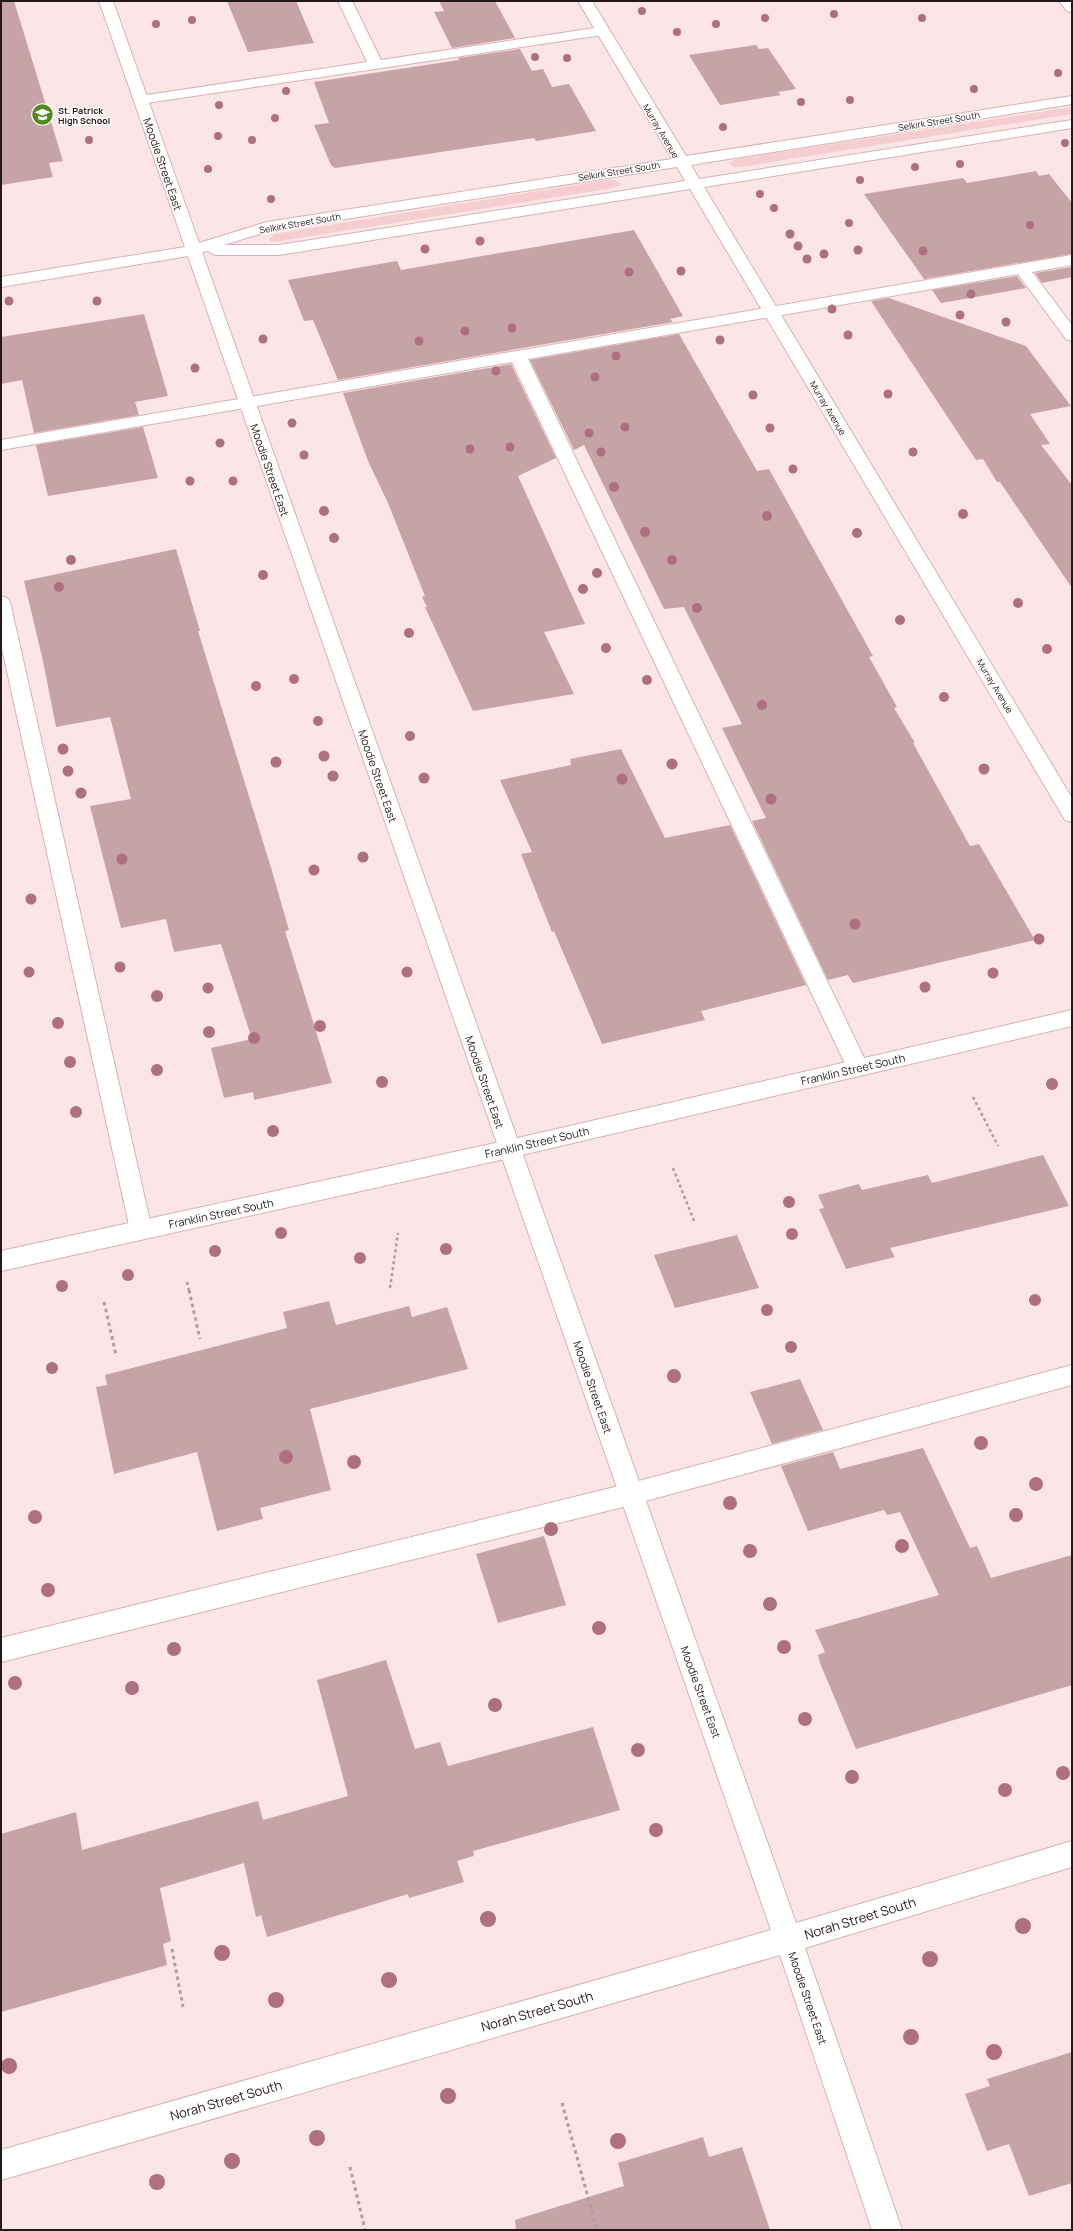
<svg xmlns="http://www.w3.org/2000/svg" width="1073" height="2231" font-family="Manrope,sans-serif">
<rect width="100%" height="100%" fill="#fbe5e6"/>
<path fill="#f6cdd0" d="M 1072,107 L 1072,114 L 740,167 L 734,167 L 729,163 L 737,159 Z
M 607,180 L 614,180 L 621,184 L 613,188 L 280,241 L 271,242 L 269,239 L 274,234 Z"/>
<path fill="#c6a3a6" d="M 1,1 L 14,1 L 63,161 L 49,163 L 53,177 L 1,185 Z
M 227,1 L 296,1 L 314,43 L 248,52 Z
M 439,1 L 495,1 L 515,38 L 452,48 L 434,12 L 444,11 Z
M 756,45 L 759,49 L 768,48 L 796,89 L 778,92 L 781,95 L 720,105 L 689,55 Z
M 520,49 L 532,71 L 543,69 L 552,87 L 569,84 L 596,131 L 536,141 L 534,138 L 335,168 L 331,165 L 314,125 L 329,123 L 314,82 L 459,60 L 458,58 Z
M 1036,171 L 1039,176 L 1049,174 L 1072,203 L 1072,254 L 924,279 L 864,194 L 963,178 L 967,183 Z
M 634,230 L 683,316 L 670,319 L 673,322 L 338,380 L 313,320 L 304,321 L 288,280 L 397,261 L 401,270 Z
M 1072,267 L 1072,277 L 1042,283 L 1035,273 Z
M 1017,276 L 1026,288 L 941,303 L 932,290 Z
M 889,298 L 1026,346 L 1071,406 L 1030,414 L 1050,444 L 1041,445 L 1072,485 L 1072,588 L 1000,482 L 997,482 L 983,459 L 976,460 L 871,301 Z
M 144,314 L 168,396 L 135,402 L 139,415 L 34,433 L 22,380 L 1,384 L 1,337 Z
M 679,334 L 757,471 L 769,469 L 873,656 L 869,657 L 897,707 L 894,708 L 915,743 L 913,743 L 970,846 L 979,844 L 1035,940 L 853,983 L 848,975 L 828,980 L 752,821 L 766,818 L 722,728 L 742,724 L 684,607 L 664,609 L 584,445 L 574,450 L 530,360 Z
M 511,364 L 556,458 L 518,476 L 585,624 L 544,632 L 574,694 L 473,711 L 425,607 L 427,607 L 422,597 L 425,596 L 388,503 L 368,461 L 343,393 Z
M 143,427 L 158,478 L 48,496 L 36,445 Z
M 176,549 L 200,631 L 198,631 L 272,871 L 289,930 L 285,931 L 332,1083 L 254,1100 L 253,1092 L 224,1098 L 211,1048 L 252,1039 L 221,944 L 174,952 L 166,919 L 121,928 L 90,806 L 131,799 L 110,717 L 56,727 L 43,661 L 24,581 Z
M 621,749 L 665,838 L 730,825 L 806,985 L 701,1011 L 705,1020 L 602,1044 L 554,931 L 552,932 L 521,854 L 532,852 L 500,780 L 571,765 L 570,759 Z
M 1043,1155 L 1069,1206 L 890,1248 L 895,1257 L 846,1269 L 819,1209 L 824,1208 L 818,1195 L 859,1184 L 862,1190 L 928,1175 L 932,1183 Z
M 737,1235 L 759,1288 L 675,1308 L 654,1255 Z
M 329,1301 L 336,1325 L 409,1306 L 412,1317 L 447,1307 L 468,1369 L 310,1409 L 331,1490 L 260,1508 L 263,1519 L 217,1531 L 197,1452 L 114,1474 L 96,1387 L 107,1385 L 105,1375 L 287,1328 L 283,1312 Z
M 800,1379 L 823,1430 L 772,1444 L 750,1392 Z
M 923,1448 L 970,1548 L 977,1546 L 991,1578 L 1072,1555 L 1072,1685 L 856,1749 L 820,1663 L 818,1655 L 825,1652 L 815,1630 L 939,1595 L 900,1512 L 887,1515 L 884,1510 L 808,1531 L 781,1466 L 833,1452 L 840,1469 Z
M 544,1536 L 566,1605 L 498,1623 L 476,1554 Z
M 386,1660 L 415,1749 L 440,1742 L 448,1766 L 593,1727 L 620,1810 L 473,1851 L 474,1856 L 457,1861 L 464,1882 L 409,1898 L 408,1894 L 267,1937 L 261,1915 L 256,1917 L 244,1863 L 160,1888 L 171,1941 L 163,1944 L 167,1965 L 1,2012 L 1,1834 L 76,1812 L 82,1850 L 258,1801 L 263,1820 L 348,1796 L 317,1680 Z
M 1072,2052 L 1072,2183 L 1029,2196 L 1009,2144 L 987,2151 L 965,2094 L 990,2086 L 987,2079 Z
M 703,2137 L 709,2157 L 742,2147 L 770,2230 L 516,2230 L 515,2220 L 624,2186 L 618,2163 Z"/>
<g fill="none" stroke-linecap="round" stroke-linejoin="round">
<defs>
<path id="service" d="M 338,1 L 352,1 L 381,60 L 602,27 L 609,31 L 602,35 L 140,104 L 133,100 L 140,96 L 367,62 Z
M 1072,255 L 1072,265 L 1032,272 L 1072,325 L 1072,341 L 1066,339 L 1018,274 L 528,359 L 869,1068 L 866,1074 L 858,1076 L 850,1074 L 847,1068 L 512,362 L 1,450 L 1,440 Z
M 1,596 L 7,598 L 10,602 L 152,1230 L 149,1237 L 141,1239 L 133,1237 L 130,1230 L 1,644 Z
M 1072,1365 L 1072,1385 L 631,1505 L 1,1662 L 1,1638 L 631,1483 Z"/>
<path id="minor" d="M 99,1 L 113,1 L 199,243 L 267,222 L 672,159 L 578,1 L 592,1 L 686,156 L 1072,96 L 1072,104 L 691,165 L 699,179 L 1072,120 L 1072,128 L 704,187 L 1072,798 L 1072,822 L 1065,820 L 690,189 L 279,255 L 215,255 L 208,251 L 202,252 L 796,1923 L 1072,1841 L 1072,1867 L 805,1948 L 902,2230 L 872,2230 L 780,1955 L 1,2180 L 1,2150 L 771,1930 L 188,256 L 1,287 L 1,277 L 185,247 ZM 677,167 L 685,181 L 279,245 L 224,245 L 269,231 Z
M 1059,1 L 1072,1 L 1072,12 L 1067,11 Z"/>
<path id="tertiary" d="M 1072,1010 L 1072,1026 L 509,1158 L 1,1271 L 1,1251 L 509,1140 Z"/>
</defs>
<use href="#service" stroke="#d6b2b5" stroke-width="2"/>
<use href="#minor" stroke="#d6b2b5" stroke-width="2"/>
<use href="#tertiary" stroke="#d6b2b5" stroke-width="2"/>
<path stroke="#b09d9f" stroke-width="2.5" stroke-dasharray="3 3" stroke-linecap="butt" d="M 973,1097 L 998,1146
M 673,1168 L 694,1221
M 187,1282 L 189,1291
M 390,1288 L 398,1233"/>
<path stroke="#b09d9f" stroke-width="3" stroke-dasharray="3.5 3.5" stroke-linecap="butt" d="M 189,1290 L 200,1339
M 104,1302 L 116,1355
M 172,1949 L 183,2007
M 562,2103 L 597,2230
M 350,2167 L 365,2229"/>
<use href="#service" fill="#fff" fill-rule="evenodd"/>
<use href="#minor" fill="#fff" fill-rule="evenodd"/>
<use href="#tertiary" fill="#fff" fill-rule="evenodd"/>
</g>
<g fill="#ae707e">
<circle cx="642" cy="11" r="4"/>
<circle cx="834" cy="14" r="4"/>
<circle cx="765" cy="18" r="4"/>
<circle cx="922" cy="18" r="4"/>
<circle cx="192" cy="20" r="4"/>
<circle cx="156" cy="24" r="4"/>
<circle cx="716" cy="24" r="4"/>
<circle cx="677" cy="32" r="4"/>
<circle cx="535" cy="57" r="4"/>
<circle cx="567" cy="58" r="4"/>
<circle cx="1058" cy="73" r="4"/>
<circle cx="974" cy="89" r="4"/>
<circle cx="286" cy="91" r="4"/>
<circle cx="850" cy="100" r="4"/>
<circle cx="801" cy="102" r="4"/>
<circle cx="219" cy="105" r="4"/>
<circle cx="275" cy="118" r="4"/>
<circle cx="723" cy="127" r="4"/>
<circle cx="218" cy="136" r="4"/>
<circle cx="89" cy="140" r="4"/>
<circle cx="252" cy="140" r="4"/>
<circle cx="1065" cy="143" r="4"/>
<circle cx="960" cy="164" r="4"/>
<circle cx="915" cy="167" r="4"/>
<circle cx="208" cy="169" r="4"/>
<circle cx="860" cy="180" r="4"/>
<circle cx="760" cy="194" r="4"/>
<circle cx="271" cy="199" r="4"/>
<circle cx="774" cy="208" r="4"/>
<circle cx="849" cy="223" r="4"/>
<circle cx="1030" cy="225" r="4"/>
<circle cx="790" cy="234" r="4.5"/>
<circle cx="480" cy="241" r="4.5"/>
<circle cx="798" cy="246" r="4.5"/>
<circle cx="425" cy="249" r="4.5"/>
<circle cx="858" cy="250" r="4.5"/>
<circle cx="923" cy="251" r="4.5"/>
<circle cx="824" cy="254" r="4.5"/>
<circle cx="807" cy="259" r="4.5"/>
<circle cx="681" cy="271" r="4.5"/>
<circle cx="629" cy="272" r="4.5"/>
<circle cx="971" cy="294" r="4.5"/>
<circle cx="9" cy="301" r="4.5"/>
<circle cx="97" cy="301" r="4.5"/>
<circle cx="832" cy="309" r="4.5"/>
<circle cx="960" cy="315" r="4.5"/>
<circle cx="1006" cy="322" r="4.5"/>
<circle cx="512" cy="328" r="4.5"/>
<circle cx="465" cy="331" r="4.5"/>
<circle cx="848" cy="335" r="4.5"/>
<circle cx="263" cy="339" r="4.5"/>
<circle cx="720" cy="340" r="4.5"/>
<circle cx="419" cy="341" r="4.5"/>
<circle cx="616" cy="356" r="4.5"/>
<circle cx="195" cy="368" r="4.5"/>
<circle cx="496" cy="371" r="4.5"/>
<circle cx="595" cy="377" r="4.5"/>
<circle cx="888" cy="394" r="4.5"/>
<circle cx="753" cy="395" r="4.5"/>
<circle cx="292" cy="423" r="4.5"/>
<circle cx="625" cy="427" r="4.5"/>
<circle cx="770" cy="428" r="4.5"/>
<circle cx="589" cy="433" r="4.5"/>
<circle cx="220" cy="443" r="4.5"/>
<circle cx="510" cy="447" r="4.5"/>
<circle cx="470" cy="449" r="4.5"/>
<circle cx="601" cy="452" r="4.5"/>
<circle cx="913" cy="452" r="4.5"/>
<circle cx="304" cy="455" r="4.5"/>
<circle cx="793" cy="469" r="4.5"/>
<circle cx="190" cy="481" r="4.5"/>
<circle cx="233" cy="481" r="4.5"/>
<circle cx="614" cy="487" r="5"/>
<circle cx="324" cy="511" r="5"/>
<circle cx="963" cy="514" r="5"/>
<circle cx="767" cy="516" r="5"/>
<circle cx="645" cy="532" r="5"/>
<circle cx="857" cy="533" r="5"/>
<circle cx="334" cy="538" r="5"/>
<circle cx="71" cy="560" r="5"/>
<circle cx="672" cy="560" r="5"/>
<circle cx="597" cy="573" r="5"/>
<circle cx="263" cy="575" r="5"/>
<circle cx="59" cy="587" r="5"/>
<circle cx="583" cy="589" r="5"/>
<circle cx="1018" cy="603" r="5"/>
<circle cx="697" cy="608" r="5"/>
<circle cx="900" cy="620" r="5"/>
<circle cx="409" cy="633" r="5"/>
<circle cx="606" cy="648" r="5"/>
<circle cx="1047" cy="649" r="5"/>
<circle cx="294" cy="679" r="5"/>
<circle cx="647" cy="680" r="5"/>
<circle cx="256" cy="686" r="5"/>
<circle cx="944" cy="697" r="5"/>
<circle cx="762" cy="705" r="5"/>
<circle cx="318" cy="721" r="5"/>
<circle cx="410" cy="736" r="5"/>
<circle cx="63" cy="749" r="5.5"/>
<circle cx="324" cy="756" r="5.5"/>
<circle cx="276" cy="762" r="5.5"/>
<circle cx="672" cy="764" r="5.5"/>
<circle cx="984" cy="769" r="5.5"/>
<circle cx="68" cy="771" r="5.5"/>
<circle cx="333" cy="776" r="5.5"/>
<circle cx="424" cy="778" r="5.5"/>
<circle cx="622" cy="779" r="5.5"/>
<circle cx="81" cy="793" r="5.5"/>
<circle cx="771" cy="799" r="5.5"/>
<circle cx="363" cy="857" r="5.5"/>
<circle cx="122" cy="859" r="5.5"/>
<circle cx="314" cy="870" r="5.5"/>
<circle cx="31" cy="899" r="5.5"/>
<circle cx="855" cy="924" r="5.5"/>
<circle cx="1039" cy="939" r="5.5"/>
<circle cx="120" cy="967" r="5.5"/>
<circle cx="29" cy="972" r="5.5"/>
<circle cx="407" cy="972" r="5.5"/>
<circle cx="993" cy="973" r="5.5"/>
<circle cx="925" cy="987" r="5.5"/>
<circle cx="208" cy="988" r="5.5"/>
<circle cx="157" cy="996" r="6"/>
<circle cx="58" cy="1023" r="6"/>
<circle cx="320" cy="1026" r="6"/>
<circle cx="209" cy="1032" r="6"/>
<circle cx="254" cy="1038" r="6"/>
<circle cx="70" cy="1062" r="6"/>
<circle cx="157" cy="1070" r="6"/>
<circle cx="382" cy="1082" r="6"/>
<circle cx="1052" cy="1084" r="6"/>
<circle cx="76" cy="1112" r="6"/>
<circle cx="273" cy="1131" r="6"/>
<circle cx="789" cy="1202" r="6"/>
<circle cx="281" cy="1233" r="6"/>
<circle cx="792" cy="1234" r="6"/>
<circle cx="446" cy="1249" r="6"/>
<circle cx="215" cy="1251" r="6"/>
<circle cx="360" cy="1258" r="6"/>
<circle cx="128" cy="1275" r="6"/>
<circle cx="62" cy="1286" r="6"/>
<circle cx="1035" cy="1300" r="6"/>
<circle cx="767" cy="1310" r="6"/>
<circle cx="791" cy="1347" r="6"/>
<circle cx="52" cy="1368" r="6"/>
<circle cx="674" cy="1376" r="7"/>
<circle cx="981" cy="1443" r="7"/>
<circle cx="286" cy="1457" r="7"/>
<circle cx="354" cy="1462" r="7"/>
<circle cx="1036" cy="1484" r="7"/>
<circle cx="730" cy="1503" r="7"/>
<circle cx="1016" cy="1515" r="7"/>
<circle cx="35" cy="1517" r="7"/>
<circle cx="551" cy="1529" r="7"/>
<circle cx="902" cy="1546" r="7"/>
<circle cx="750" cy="1551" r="7"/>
<circle cx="48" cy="1590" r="7"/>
<circle cx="770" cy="1604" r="7"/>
<circle cx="599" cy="1628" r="7"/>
<circle cx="784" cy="1647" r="7"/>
<circle cx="174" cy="1649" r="7"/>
<circle cx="15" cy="1683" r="7"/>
<circle cx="132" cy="1688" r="7"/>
<circle cx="495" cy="1705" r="7"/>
<circle cx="805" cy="1719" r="7"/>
<circle cx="638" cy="1750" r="7"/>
<circle cx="1063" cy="1773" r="7"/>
<circle cx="852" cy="1777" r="7"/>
<circle cx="1005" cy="1790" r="7"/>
<circle cx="656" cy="1830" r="7"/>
<circle cx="488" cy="1919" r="8"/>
<circle cx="1023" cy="1926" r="8"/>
<circle cx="222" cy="1953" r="8"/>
<circle cx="930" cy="1959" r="8"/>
<circle cx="389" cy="1980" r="8"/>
<circle cx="276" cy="2000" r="8"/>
<circle cx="911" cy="2037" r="8"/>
<circle cx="994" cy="2052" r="8"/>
<circle cx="9" cy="2066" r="8"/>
<circle cx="448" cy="2096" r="8"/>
<circle cx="317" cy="2138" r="8"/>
<circle cx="618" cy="2141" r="8"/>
<circle cx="232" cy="2161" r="8"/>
<circle cx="157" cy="2182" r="8"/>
</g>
<defs>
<symbol id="school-disc" viewBox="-11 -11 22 22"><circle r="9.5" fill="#518822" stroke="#fff"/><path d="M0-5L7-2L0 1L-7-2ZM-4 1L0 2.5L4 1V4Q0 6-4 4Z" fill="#fff"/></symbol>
</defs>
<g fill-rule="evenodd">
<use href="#school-disc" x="30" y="102" width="25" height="25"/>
</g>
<g text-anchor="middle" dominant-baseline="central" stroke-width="3" stroke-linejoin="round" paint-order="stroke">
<g font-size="9" font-weight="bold" fill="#25181a" stroke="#fff" text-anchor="start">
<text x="58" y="110">St. Patrick<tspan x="58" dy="10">High School</tspan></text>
</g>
<g font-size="9" fill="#25181a" stroke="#fff">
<text transform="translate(939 121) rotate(-9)">Selkirk Street South</text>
<text transform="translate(661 131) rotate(59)">Murray Avenue</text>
<text transform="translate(619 171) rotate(-9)">Selkirk Street South</text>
<text transform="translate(300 223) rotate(-10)">Selkirk Street South</text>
<text transform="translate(828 408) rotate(59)">Murray Avenue</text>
<text transform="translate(995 686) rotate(59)">Murray Avenue</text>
</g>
<g font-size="11" fill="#25181a" stroke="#fff">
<text transform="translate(163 164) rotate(71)">Moodie Street East</text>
<text transform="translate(270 470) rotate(71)">Moodie Street East</text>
<text transform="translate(378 776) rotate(71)">Moodie Street East</text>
<text transform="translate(853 1069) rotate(-13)">Franklin Street South</text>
<text transform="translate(485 1082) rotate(71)">Moodie Street East</text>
<text transform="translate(537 1142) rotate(-13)">Franklin Street South</text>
<text transform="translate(221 1213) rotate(-12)">Franklin Street South</text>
<text transform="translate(593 1387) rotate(71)">Moodie Street East</text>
<text transform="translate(701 1692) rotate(70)">Moodie Street East</text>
<text transform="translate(808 1998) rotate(71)">Moodie Street East</text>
</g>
<g font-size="13" fill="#25181a" stroke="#fff">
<text transform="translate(860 1918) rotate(-17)">Norah Street South</text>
<text transform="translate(537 2011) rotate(-16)">Norah Street South</text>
<text transform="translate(226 2100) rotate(-16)">Norah Street South</text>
</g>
</g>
<rect width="1073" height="2231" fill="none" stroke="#25181a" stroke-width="4"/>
</svg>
